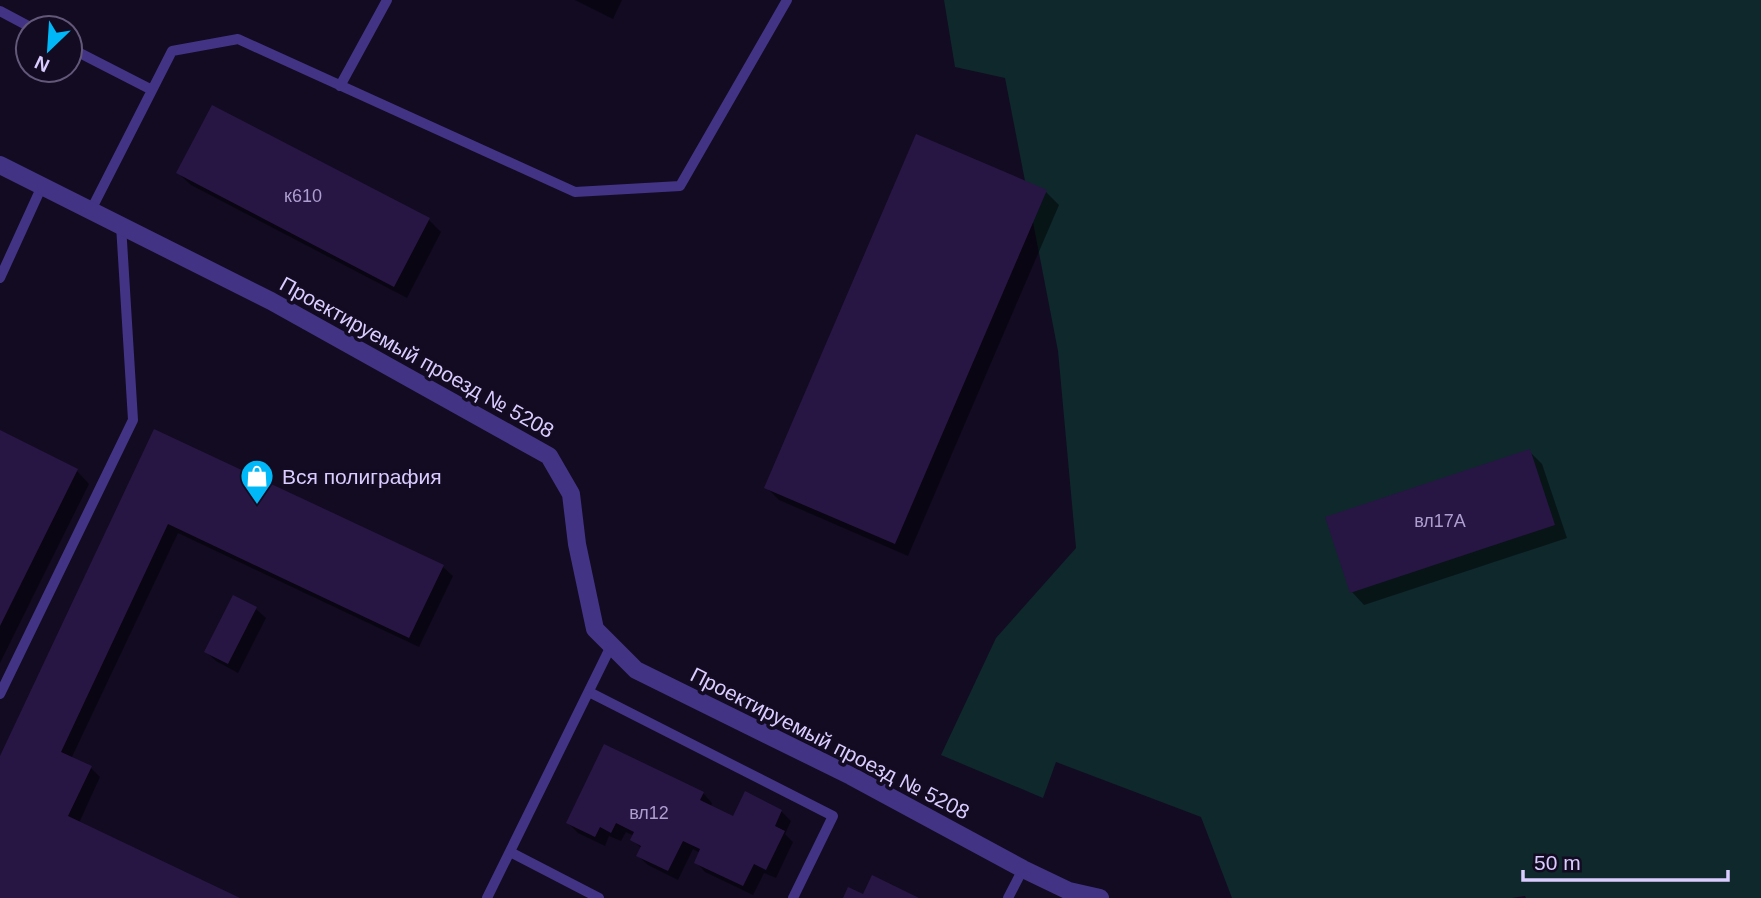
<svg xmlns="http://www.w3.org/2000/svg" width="1761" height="898" font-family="Arial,sans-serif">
<rect width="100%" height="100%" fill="#130b22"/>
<path fill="#0e282c" d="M 944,0 L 1761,0 L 1761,898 L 1526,898 L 1525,896 L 1512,898 L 1232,898 L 1201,817 L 1056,762 L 1043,798 L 941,755 L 996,638 L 1076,548 L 1058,351 L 1005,78 L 955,67 Z"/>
<path fill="#0007" d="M 575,0 L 622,0 L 613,19 Z
M 178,173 L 428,219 L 441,232 L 407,298 L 191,185 Z
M 1046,192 L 1059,205 L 908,556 L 779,500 L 766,487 Z
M 155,431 L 443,567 L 453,576 L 419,647 L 178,533 L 71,759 L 91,768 L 100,777 L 79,823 L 236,898 L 0,898 L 0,760 Z
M 0,432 L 77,471 L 89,484 L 0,663 Z
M 1529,451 L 1542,464 L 1567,538 L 1364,605 L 1352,592 Z
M 256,609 L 266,618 L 238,673 L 216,661 L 206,652 Z
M 703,793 L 712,803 L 711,807 L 734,818 L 781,811 L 791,821 L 785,834 L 793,842 L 776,878 L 764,873 L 753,895 L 705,872 L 696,862 L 700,853 L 693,849 L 678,880 L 648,865 L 638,856 L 642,849 L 633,840 L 634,836 L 626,832 L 621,841 L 609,836 L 605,846 L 578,833 L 568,823 Z"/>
<path fill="#271644" d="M 212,105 L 430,218 L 394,287 L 176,173 Z
M 916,134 L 1047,190 L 895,544 L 764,488 Z
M 154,429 L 444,565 L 409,638 L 168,524 L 61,752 L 92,766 L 68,816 L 240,898 L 0,898 L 0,756 Z
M 0,430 L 78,469 L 0,626 Z
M 1530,449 L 1555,525 L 1350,593 L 1325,517 Z
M 233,595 L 257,607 L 228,664 L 204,652 Z
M 604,744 L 704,792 L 700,800 L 733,816 L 745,791 L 782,810 L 775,826 L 785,831 L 766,870 L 754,864 L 743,886 L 694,863 L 700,849 L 683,841 L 668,871 L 636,856 L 641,846 L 630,840 L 634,832 L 616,823 L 611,833 L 600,827 L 595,837 L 566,823 Z
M 872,875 L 919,898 L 843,898 L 848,887 L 863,894 Z"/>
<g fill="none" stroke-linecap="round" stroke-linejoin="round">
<path stroke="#433384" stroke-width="10" d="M 0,11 L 32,28
M 70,48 L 152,90
M 340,86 L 387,0
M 91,210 L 172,51 L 238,39 L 575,192 L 680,186 L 787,0
M 0,278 L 42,186
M 589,692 L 833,816 L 793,898
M 0,694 L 133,420 L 121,225
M 510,852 L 599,898
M 487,898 L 611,646
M 1008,898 L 1023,869"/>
<path stroke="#433384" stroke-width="18" d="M 0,165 L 271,301 L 549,456 L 571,494 L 577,544 L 595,629 L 636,670 L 851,776 L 1023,869 L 1069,891 L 1100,898"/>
</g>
<defs>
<symbol id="shop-pin" viewBox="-11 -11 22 30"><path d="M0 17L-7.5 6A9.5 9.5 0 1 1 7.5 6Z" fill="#00b8f7" stroke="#130b22"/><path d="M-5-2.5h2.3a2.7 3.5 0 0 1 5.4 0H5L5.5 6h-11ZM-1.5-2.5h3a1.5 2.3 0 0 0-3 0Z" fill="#fff"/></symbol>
</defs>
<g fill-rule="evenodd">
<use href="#shop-pin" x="238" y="457" width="38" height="52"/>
</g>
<g text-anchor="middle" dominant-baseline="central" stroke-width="7" stroke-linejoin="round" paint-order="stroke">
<g font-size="18" fill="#ad9ed0">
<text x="303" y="196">к610</text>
<text x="1440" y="521">вл17А</text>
<text x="649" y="813">вл12</text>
</g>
<g font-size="21" fill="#daccff" stroke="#130b22">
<text transform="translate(417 357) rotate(29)">Проектируемый проезд № 5208</text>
<text transform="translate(830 743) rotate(27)">Проектируемый проезд № 5208</text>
</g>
<g font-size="21" fill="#daccff" stroke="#130b22" text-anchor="start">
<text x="282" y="476">Вся полиграфия</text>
</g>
</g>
<g transform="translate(49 49) rotate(205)"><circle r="33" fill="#130b22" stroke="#63587a" stroke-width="2"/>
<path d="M0-5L12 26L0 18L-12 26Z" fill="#00b8f7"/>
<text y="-10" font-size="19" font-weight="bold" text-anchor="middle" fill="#daccff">N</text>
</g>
<path d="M1523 870v10h205v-10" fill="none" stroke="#daccff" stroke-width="3.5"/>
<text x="1534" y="870" font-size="21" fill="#daccff" stroke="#130b22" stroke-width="5" paint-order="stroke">50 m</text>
</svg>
